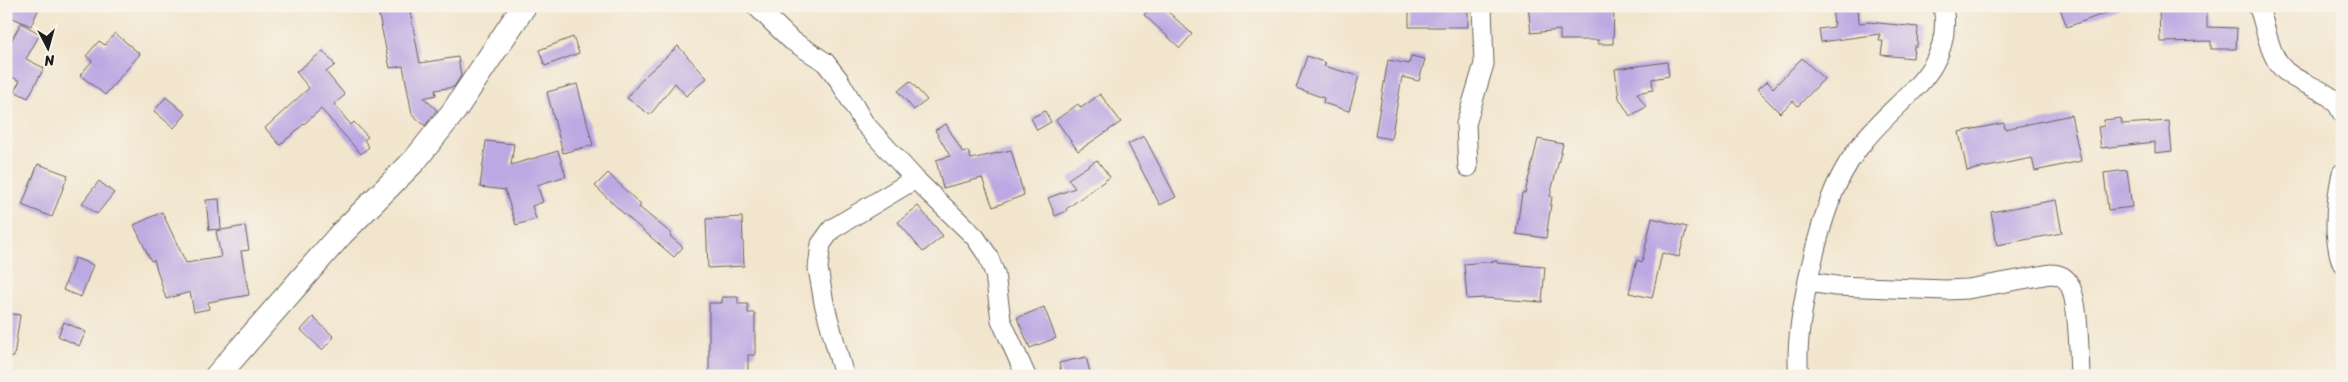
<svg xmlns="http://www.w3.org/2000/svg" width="2348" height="382" font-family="Sriracha,sans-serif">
<rect width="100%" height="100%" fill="#f7f3e8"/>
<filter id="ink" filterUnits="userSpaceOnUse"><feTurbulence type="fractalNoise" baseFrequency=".02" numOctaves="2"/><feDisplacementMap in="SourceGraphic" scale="10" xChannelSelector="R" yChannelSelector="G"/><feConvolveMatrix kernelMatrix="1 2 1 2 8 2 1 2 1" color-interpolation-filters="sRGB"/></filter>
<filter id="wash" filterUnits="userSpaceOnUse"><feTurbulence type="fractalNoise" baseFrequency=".0096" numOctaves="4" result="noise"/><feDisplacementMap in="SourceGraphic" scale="20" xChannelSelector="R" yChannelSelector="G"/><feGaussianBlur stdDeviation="1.12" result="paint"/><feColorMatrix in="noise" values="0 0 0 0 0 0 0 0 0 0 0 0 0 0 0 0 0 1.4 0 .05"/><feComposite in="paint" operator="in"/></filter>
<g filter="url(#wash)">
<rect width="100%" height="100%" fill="#f2e5cd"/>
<g id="blocks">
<path fill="#bca8e2" d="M 6,6 L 40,6 L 31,26 L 6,15 Z
M 400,6 L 409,6 L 420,63 L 458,57 L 461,76 L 454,87 L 435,90 L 436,95 L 424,98 L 437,110 L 425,126 L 412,114 L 403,66 L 390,68 L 378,11 Z
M 1152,6 L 1162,6 L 1192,34 L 1180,48 L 1144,15 Z
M 1409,6 L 1468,6 L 1468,27 L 1409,27 Z
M 1528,6 L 1614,6 L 1613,44 L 1598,44 L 1598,40 L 1560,40 L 1560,30 L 1531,33 Z
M 1832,6 L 1858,6 L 1859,23 L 1869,22 L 1918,27 L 1917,46 L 1914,46 L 1913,58 L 1881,55 L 1883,41 L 1879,41 L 1880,34 L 1821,42 L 1819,29 L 1834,27 Z
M 2059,6 L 2120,6 L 2120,8 L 2067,27 Z
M 2207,6 L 2207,27 L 2237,28 L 2236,49 L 2211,49 L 2211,41 L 2160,42 L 2159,7 Z
M 21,23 L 40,34 L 26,59 L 44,68 L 28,98 L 14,91 L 20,81 L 6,74 L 6,50 Z
M 115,33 L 140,54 L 105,95 L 80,75 L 92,61 L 86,56 L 99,41 L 105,45 Z
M 573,37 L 579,53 L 545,66 L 539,50 Z
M 678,46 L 707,78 L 686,96 L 675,83 L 650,115 L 627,98 L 644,77 Z
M 323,51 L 335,65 L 326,72 L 345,95 L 334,104 L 351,125 L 354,122 L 368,137 L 364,140 L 369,147 L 361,154 L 321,109 L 280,145 L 265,128 L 309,88 L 296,72 Z
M 1307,56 L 1326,63 L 1324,66 L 1359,76 L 1349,111 L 1323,103 L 1324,98 L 1296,88 Z
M 1411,56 L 1425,59 L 1419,81 L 1402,77 L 1391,139 L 1375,136 L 1388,60 L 1409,64 Z
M 1802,58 L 1824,79 L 1798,106 L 1793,101 L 1780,113 L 1757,90 L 1767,81 L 1773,88 Z
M 1667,62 L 1669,76 L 1652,79 L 1653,90 L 1637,93 L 1646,107 L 1630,116 L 1619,98 L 1615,69 Z
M 910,81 L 927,100 L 914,110 L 898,91 Z
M 577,84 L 593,145 L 563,153 L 547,92 Z
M 1100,94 L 1121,122 L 1078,151 L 1056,120 L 1078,104 L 1081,108 Z
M 166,97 L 186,114 L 174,128 L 154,111 Z
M 1045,111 L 1051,122 L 1037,130 L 1031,118 Z
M 2071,115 L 2081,161 L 2035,171 L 2032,158 L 1967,171 L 1959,132 L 2004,123 L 2005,129 Z
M 2121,118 L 2122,124 L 2169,121 L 2172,151 L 2155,153 L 2155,142 L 2101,148 L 2098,127 L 2104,126 L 2104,120 Z
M 946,124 L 963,153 L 968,151 L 971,159 L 1011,150 L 1024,195 L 993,207 L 982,178 L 943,188 L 936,160 L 950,156 L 935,130 Z
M 1144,136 L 1176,197 L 1160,205 L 1128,144 Z
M 1538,139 L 1563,144 L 1550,196 L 1552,197 L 1546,238 L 1516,234 L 1522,193 L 1525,193 Z
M 486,141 L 514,144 L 511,165 L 558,151 L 566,176 L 537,185 L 543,202 L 532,206 L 536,219 L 516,225 L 505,190 L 480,187 Z
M 1097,160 L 1110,177 L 1066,209 L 1067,211 L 1055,216 L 1048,198 L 1075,188 L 1068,179 Z
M 38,164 L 68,175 L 52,217 L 22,205 Z
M 2127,170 L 2132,207 L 2108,210 L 2104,173 Z
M 608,173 L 641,205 L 639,207 L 672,234 L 670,236 L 683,247 L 674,257 L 624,214 L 595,186 Z
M 99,181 L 114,193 L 97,214 L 82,203 Z
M 219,199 L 221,229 L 209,230 L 206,200 Z
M 2056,200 L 2062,233 L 1997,245 L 1991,212 Z
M 918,206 L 943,236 L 923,252 L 898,222 Z
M 162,212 L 186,263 L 221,257 L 216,231 L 245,226 L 249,250 L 241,251 L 249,295 L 208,302 L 209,309 L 194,312 L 190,292 L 166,299 L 154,260 L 151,261 L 134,225 Z
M 742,217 L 744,266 L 708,268 L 706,219 Z
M 1652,218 L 1687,227 L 1679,257 L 1662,253 L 1652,298 L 1629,293 L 1637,260 L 1642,262 Z
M 75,258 L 93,265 L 81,297 L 63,290 Z
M 1497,261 L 1497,263 L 1545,267 L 1542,302 L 1484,298 L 1467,299 L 1464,264 Z
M 722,297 L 738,297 L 738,304 L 748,304 L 748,313 L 755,313 L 755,355 L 748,355 L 748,373 L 709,373 L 709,303 L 722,303 Z
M 1044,307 L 1056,338 L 1030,348 L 1017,318 Z
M 6,313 L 20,315 L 14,357 L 6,357 Z
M 313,317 L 334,337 L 322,350 L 301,330 Z
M 64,322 L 86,332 L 79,346 L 58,336 Z
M 1086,357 L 1091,376 L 1062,376 L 1059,363 Z"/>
</g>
</g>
<g filter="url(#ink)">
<use href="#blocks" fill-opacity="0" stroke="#67625a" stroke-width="1"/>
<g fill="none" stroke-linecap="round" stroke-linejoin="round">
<defs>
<path id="minor" d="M 756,6 L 791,40 L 825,62 L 839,80 L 864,123 L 915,179 L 975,237 L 988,256 L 995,274 L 1001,320 L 1026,376
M 2258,6 C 2266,24 2267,48 2279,64 C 2295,87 2331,85 2342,113
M 1468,167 L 1466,124 L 1484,64 L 1482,6
M 2342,173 C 2336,201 2332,235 2342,263
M 1809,282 L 1836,286 L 1946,290 L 1968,289 L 2050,274 C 2057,274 2065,276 2069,284 C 2079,300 2079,355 2080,376
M 844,376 L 824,303 L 818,268 L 821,244 L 832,229 L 915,179
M 1799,376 C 1793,330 1817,229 1836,186 C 1843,171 1854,153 1864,141 C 1898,97 1955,72 1943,6"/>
<path id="tertiary" d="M 217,376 L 341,234 L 415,160 L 454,111 L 524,6"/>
</defs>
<use href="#minor" stroke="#67625a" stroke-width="21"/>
<use href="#tertiary" stroke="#67625a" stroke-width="26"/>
<use href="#minor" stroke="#fff" stroke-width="19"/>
<use href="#tertiary" stroke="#fff" stroke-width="24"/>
</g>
</g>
<rect width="2348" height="382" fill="none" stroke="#f7f3e8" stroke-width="25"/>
<g transform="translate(48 48) rotate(174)" stroke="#f7f3e8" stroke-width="4" paint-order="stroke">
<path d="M0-4L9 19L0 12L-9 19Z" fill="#1c1c1c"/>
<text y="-8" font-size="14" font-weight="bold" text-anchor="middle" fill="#1c1c1c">N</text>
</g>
</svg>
